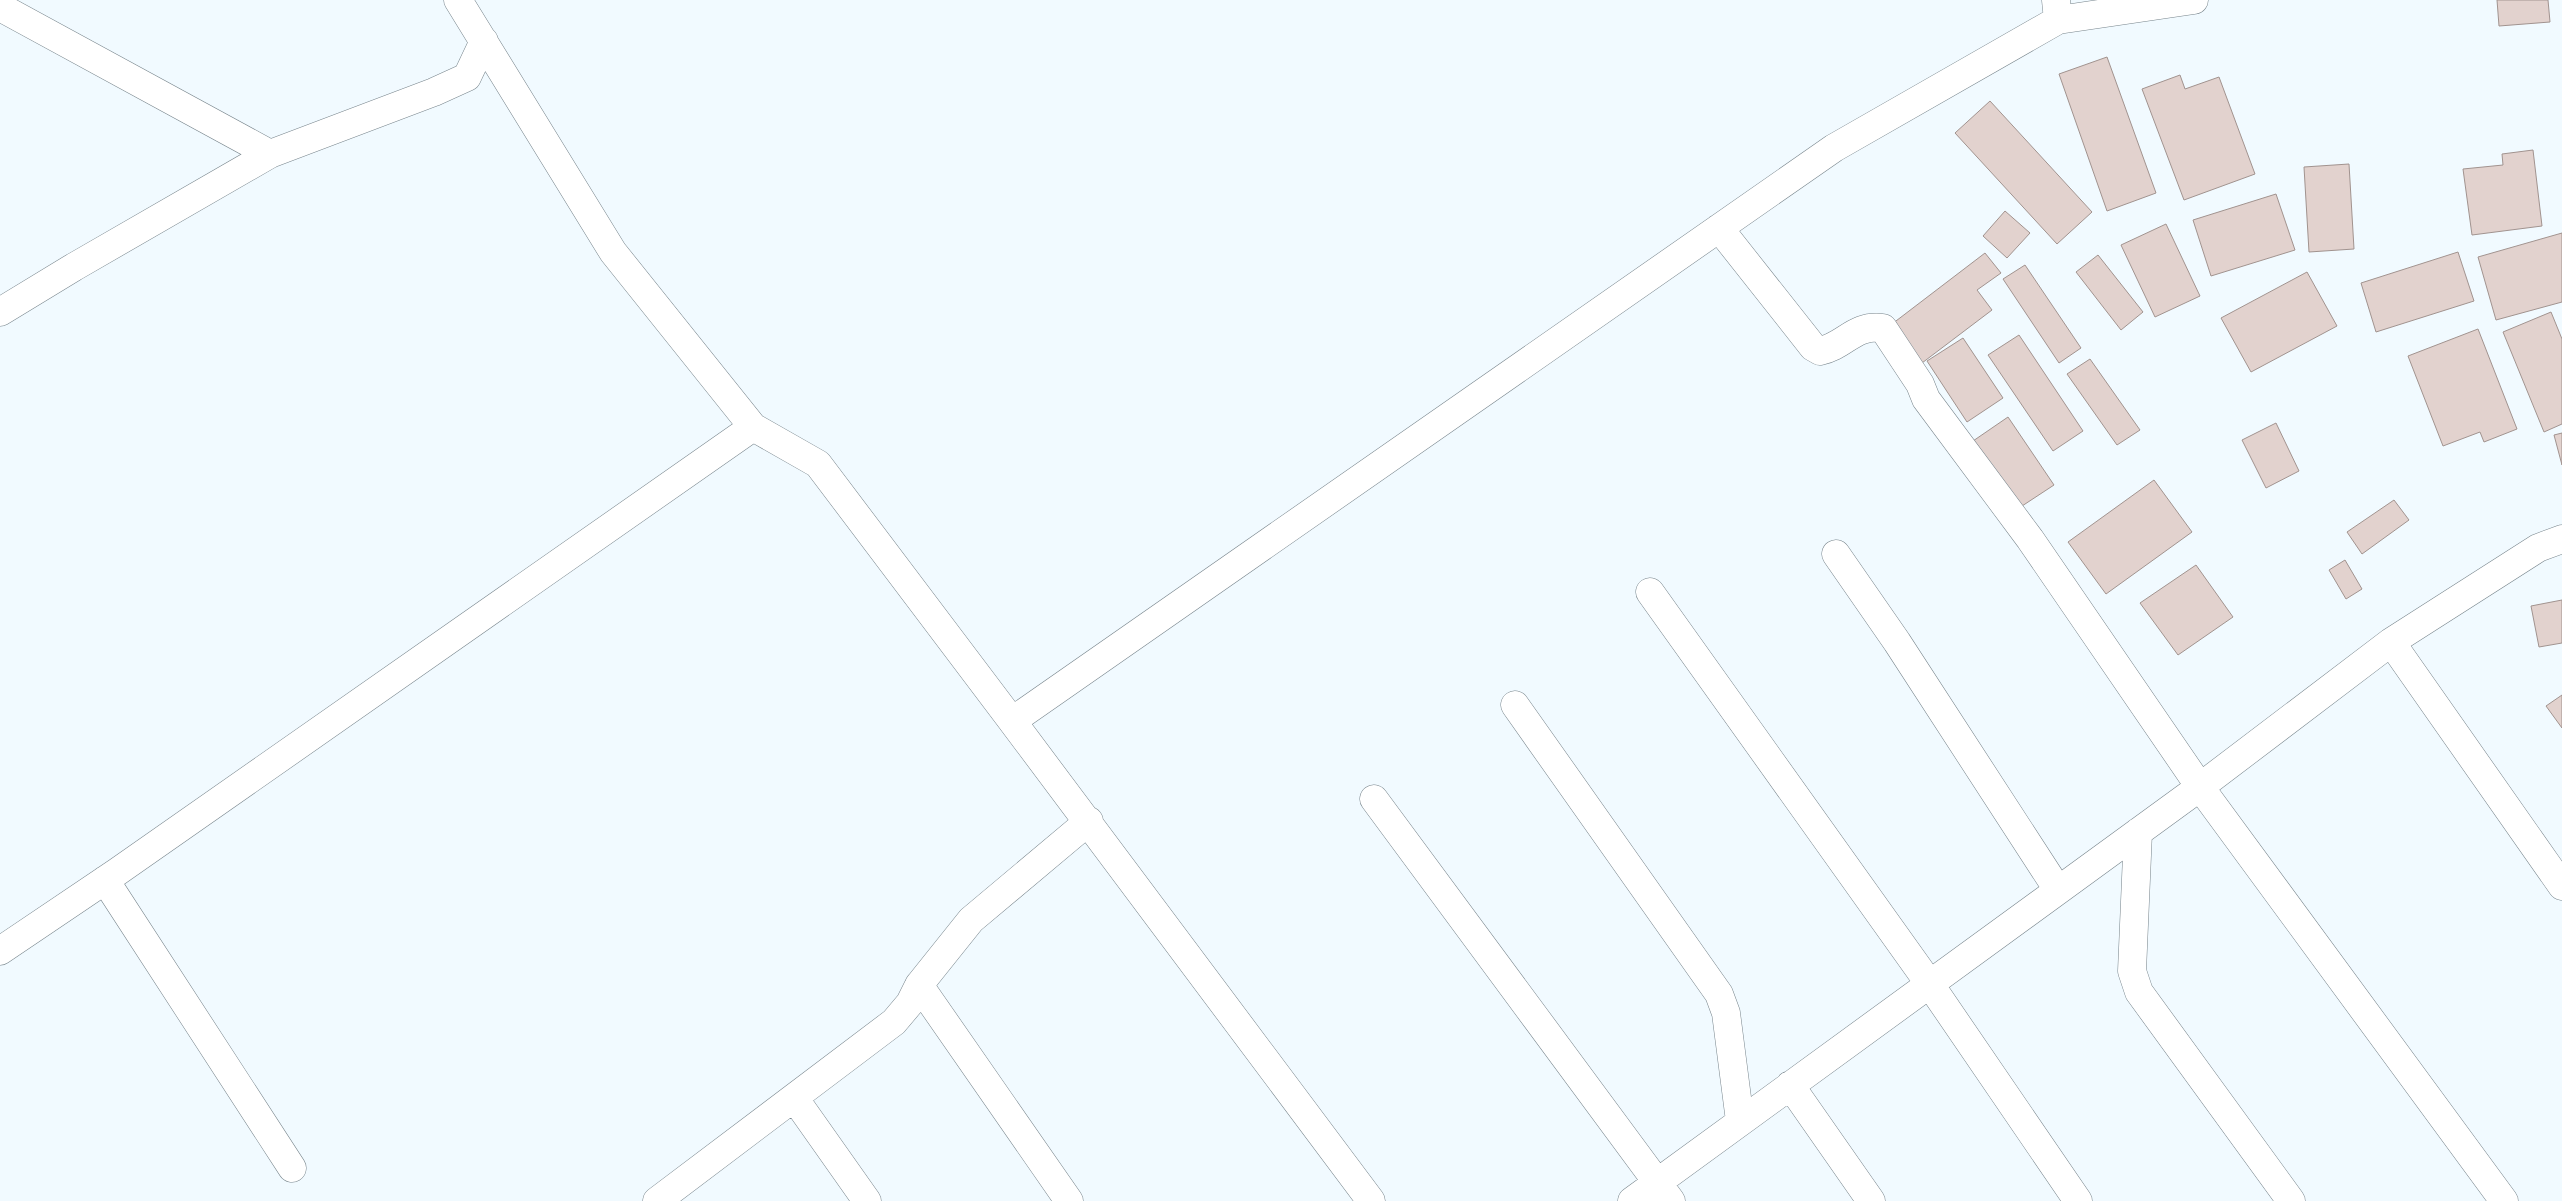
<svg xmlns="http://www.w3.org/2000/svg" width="2562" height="1201" font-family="Manrope,sans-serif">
<rect width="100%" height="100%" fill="#f1faff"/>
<path fill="#e2d2ce" stroke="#a1938f" d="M 2497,0 L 2548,0 L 2550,22 L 2499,26 Z
M 2107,57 L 2156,193 L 2107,211 L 2059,74 Z
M 2180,75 L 2185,89 L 2219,77 L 2255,174 L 2184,200 L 2142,89 Z
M 1990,101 L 2092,212 L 2057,244 L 1955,133 Z
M 2533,150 L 2542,226 L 2472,235 L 2463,169 L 2503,165 L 2502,154 Z
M 2349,164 L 2354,249 L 2309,252 L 2304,167 Z
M 2276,194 L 2295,250 L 2211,276 L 2193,220 Z
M 2005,211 L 2030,233 L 2007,258 L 1983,236 Z
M 2166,224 L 2200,296 L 2155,317 L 2121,245 Z
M 2562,233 L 2562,302 L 2496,320 L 2478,257 Z
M 2458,252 L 2474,301 L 2376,332 L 2361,283 Z
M 1985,253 L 2001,273 L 1977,290 L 1992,310 L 1922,363 L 1892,324 Z
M 2098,255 L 2143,312 L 2121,330 L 2076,272 Z
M 2025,265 L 2081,348 L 2059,363 L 2003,279 Z
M 2307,272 L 2337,326 L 2251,372 L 2221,318 Z
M 2551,312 L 2562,339 L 2562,424 L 2544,432 L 2503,332 Z
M 2478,329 L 2517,429 L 2484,442 L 2480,432 L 2443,446 L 2408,356 Z
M 2019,335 L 2083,431 L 2053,451 L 1988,355 Z
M 1963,338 L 2003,398 L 1967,422 L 1927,361 Z
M 2090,359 L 2140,430 L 2117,445 L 2067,374 Z
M 2008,417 L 2054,485 L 2019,508 L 1973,441 Z
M 2276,423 L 2299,471 L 2266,488 L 2242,440 Z
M 2562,433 L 2562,465 L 2554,435 Z
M 2154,480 L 2192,532 L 2106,594 L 2068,542 Z
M 2394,500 L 2409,520 L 2362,554 L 2347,532 Z
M 2345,560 L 2362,589 L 2346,599 L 2329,570 Z
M 2196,565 L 2233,617 L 2178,655 L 2140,603 Z
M 2562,600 L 2562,643 L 2539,647 L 2531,606 Z
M 2562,695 L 2562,728 L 2546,706 Z"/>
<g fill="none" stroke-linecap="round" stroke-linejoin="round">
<defs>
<path id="minor" d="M 458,0 L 613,252 L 753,427 L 818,464 L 1012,721
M 0,7 L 270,154
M 2058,20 L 2194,0
M 1719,228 L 1813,347 L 1820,351 C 1845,346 1854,324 1883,328 L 1920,384 L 1926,399 L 2030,539 L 2200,787 L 2504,1201
M 0,312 L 74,267 L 270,154 L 434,92 L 467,77 L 484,41
M 1836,554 L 1897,642 L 2058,890
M 1650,592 L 1929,983 L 2078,1201
M 2391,642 L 2562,886
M 1515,705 L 1719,994 L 1726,1013 L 1740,1121
M 1374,799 L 1671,1201
M 2138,832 L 2132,971 L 2139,992 L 2291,1201
M 105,880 L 292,1168
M 0,951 L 117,872 L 753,427
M 919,985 L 1069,1201
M 1790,1085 L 1871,1201
M 795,1099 L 867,1201
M 657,1201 L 894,1022 L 910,1003 L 919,985 L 971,920 L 1089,821
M 1371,1201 L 1012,721 L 1834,148 L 2058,20 L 2056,0
M 1632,1201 L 2200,787 L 2391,642 L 2538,548 L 2562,539"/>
</defs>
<use href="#minor" stroke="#78858c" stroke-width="29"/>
<use href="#minor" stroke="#fff" stroke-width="28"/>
</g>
</svg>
